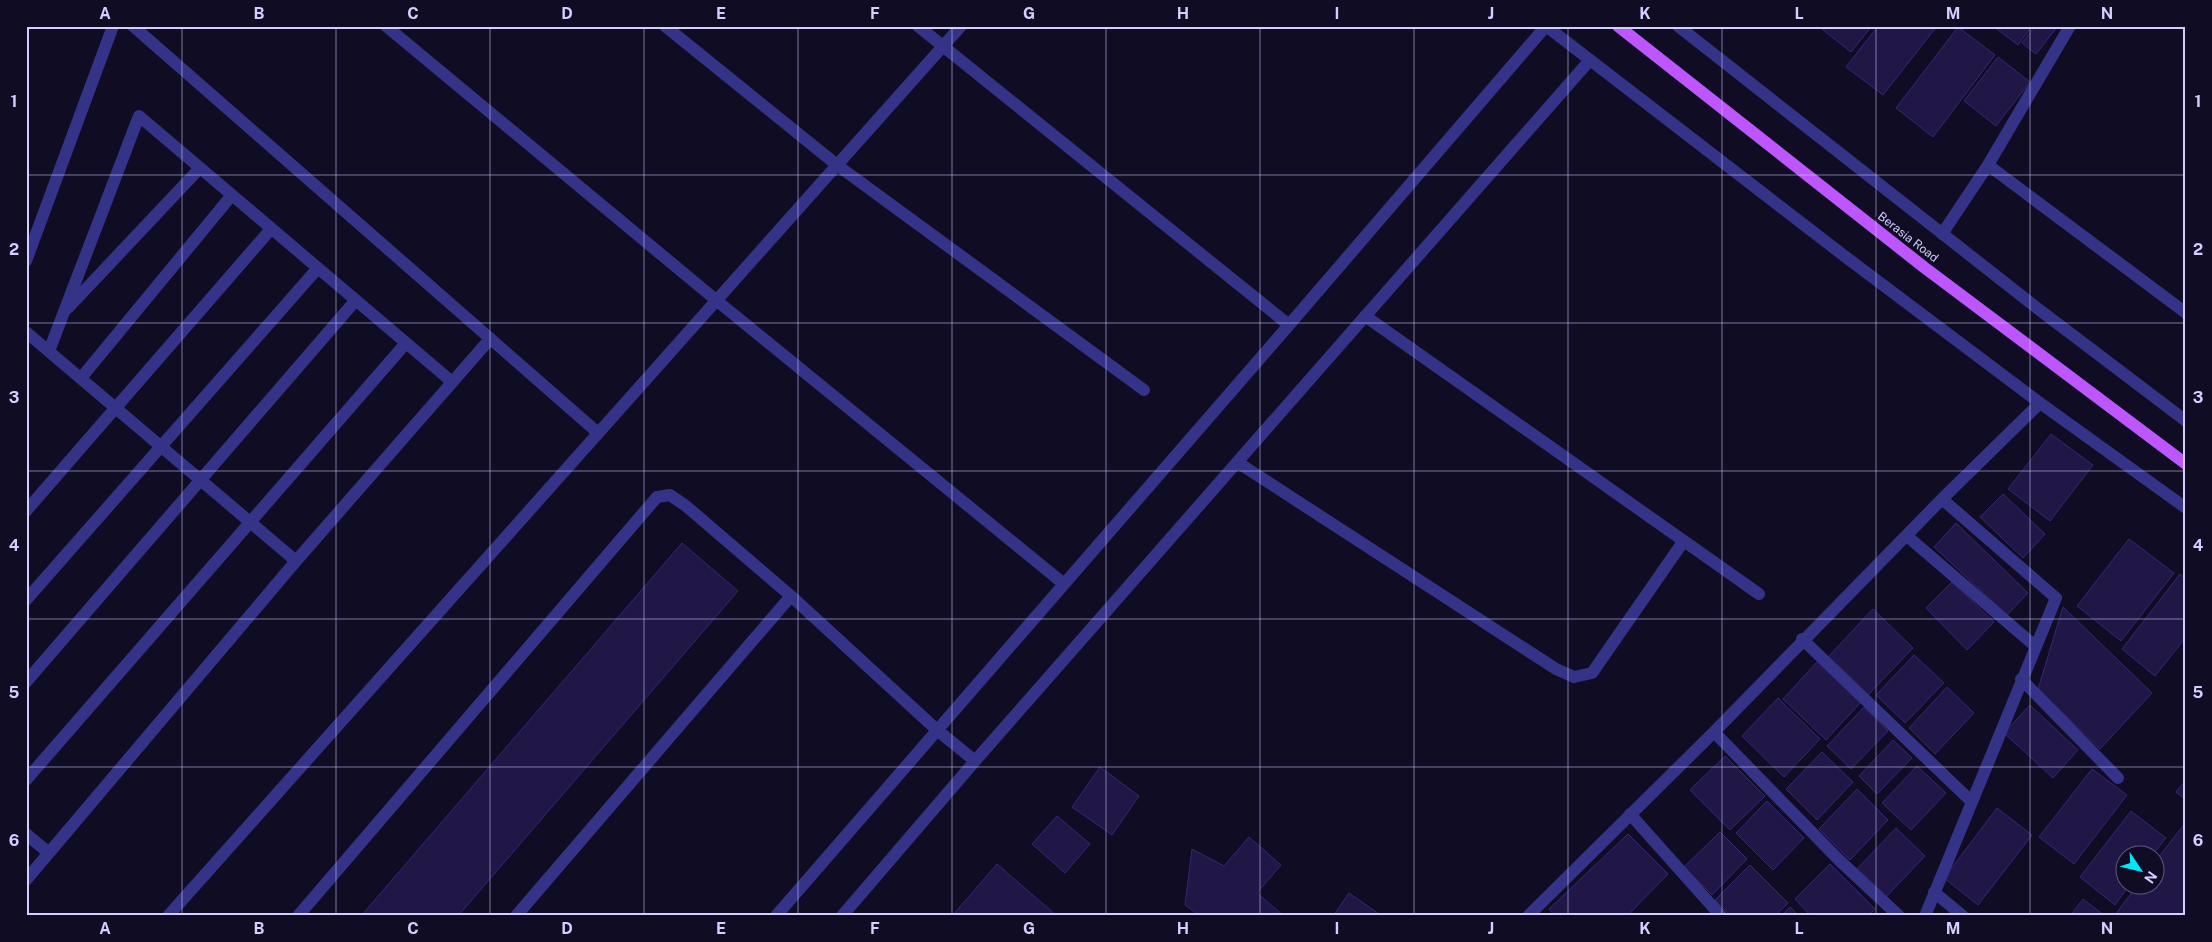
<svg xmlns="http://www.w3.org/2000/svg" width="2212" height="942" font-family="'Public Sans',sans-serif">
<rect width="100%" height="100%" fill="#100c24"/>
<path fill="#201747" stroke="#352774" d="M 1818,26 L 1872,26 L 1851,52 Z
M 1878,26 L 1937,26 L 1883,95 L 1846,67 Z
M 1993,26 L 2032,26 L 2018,45 Z
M 2035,26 L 2058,26 L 2036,54 L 2022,43 Z
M 1958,27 L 1995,55 L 1933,137 L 1896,108 Z
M 1998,57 L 2030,82 L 1996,126 L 1964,101 Z
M 2051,434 L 2093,465 L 2050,521 L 2008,489 Z
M 2003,494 L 2045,534 L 2023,558 L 1980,517 Z
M 1956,523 L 2028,593 L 2007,615 L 1934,547 Z
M 2129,539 L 2174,573 L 2121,641 L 2077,606 Z
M 682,543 L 738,591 L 458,916 L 361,916 Z
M 2180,574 L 2186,579 L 2186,637 L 2155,676 L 2122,649 Z
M 1952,582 L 1994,622 L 1967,650 L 1926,608 Z
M 2063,607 L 2152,693 L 2100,749 L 2038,689 Z
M 1873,609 L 1913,648 L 1867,696 L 1827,658 Z
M 1914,655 L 1944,683 L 1905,723 L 1876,695 Z
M 1818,661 L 1861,702 L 1826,740 L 1783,699 Z
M 1947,687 L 1974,713 L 1935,754 L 1909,728 Z
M 1778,698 L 1820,739 L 1784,777 L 1742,736 Z
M 2030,705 L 2078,750 L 2053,778 L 2004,733 Z
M 1864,707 L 1888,731 L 1851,769 L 1827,746 Z
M 1893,740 L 1912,758 L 1877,794 L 1859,776 Z
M 1822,752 L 1853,782 L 1817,820 L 1786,789 Z
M 1725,756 L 1765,796 L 1730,830 L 1690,790 Z
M 1917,766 L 1946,793 L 1911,830 L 1882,803 Z
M 1100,767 L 1139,796 L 1112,835 L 1072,807 Z
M 2092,769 L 2127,795 L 2074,864 L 2039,837 Z
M 2186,780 L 2186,800 L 2176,792 Z
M 1857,789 L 1888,820 L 1850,860 L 1819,829 Z
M 1767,801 L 1804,838 L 1773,870 L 1736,833 Z
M 1997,808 L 2032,835 L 1978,905 L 1944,878 Z
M 2131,811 L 2166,838 L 2153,854 L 2124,854 L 2124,884 L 2130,884 L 2115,905 L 2080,877 Z
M 1057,816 L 1090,844 L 1065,873 L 1032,844 Z
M 2186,822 L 2186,916 L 2116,916 L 2115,915 L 2138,884 L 2154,884 L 2154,863 Z
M 1896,828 L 1925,856 L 1885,898 L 1856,870 Z
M 1720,832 L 1747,859 L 1712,895 L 1684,867 Z
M 1628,834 L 1668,874 L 1627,916 L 1555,916 L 1549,909 Z
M 1249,837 L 1281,865 L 1257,893 L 1284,916 L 1200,916 L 1185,905 L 1192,849 L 1224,866 Z
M 997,864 L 1057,916 L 952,916 Z
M 1830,864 L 1875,909 L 1868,916 L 1811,916 L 1795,899 Z
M 1750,865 L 1788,903 L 1775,916 L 1731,916 L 1715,900 Z
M 1349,893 L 1382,916 L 1333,916 Z
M 2083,899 L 2105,916 L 2070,916 Z
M 1790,907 L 1799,916 L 1781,916 Z"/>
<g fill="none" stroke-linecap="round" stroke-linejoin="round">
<path stroke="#353387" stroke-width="12" d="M 133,26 L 597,432
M 386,26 L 716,300 L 1064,584
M 665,26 L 837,165 L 1144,390
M 918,26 L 1289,325
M 68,308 L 200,168
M 1365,316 L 1759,594
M 26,332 L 296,561
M 49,351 L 139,116 L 451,381
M 81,378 L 232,195
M 1237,462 L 1556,669 L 1574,677 L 1592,673 L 1683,542
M 26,511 L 271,229
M 26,600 L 318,268
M 26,682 L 356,300
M 26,780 L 406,343
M 26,834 L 49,853
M 26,880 L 296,561 L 490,339
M 168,916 L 961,26
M 298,916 L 657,497 L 670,495 L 686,506 L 791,596 L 937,730 L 975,761
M 516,916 L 791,596
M 776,916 L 1289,325 L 1546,26
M 842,916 L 975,761 L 1590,60"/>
<path stroke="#353387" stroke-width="12" d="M 1988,165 L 2186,313
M 1942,234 L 1988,165 L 2070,26
M 26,261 L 113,26
M 1907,536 L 2035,646
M 1802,639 L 1972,802
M 2021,679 L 2118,778
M 1714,732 L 1839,860 L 1899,916
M 1630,814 L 1721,916
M 1934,892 L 1963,916
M 1528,916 L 1714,732 L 1942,499 L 2040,403
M 1925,916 L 2056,598 L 1942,499"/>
<path stroke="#353387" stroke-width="12" d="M 1546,26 L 1847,258 L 2040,403 L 2186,508
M 1678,26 L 2037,308 L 2186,421"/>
<path stroke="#bd56ff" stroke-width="12" d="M 1618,26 L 1925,268 L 2186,464"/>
</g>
<path fill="none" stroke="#d4cfff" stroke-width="1" stroke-opacity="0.55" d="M 182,26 L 182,916M 336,26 L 336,916M 490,26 L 490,916M 644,26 L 644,916M 798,26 L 798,916M 952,26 L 952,916M 1106,26 L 1106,916M 1260,26 L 1260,916M 1414,26 L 1414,916M 1568,26 L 1568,916M 1722,26 L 1722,916M 1876,26 L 1876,916M 2030,26 L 2030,916M 26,175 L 2186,175M 26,323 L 2186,323M 26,471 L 2186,471M 26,619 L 2186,619M 26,767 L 2186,767"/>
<g text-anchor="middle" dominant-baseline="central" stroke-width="4.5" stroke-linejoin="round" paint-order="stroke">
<g font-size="12" fill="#d4cfff" stroke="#100c24">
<text transform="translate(1908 237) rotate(38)">Berasia Road</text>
</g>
</g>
<rect width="2212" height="942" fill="none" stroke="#100c24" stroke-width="55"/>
<g transform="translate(2140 870) rotate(125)"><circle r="24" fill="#100c24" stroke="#5e5a7c"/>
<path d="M0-4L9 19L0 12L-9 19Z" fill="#00e6fa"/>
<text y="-8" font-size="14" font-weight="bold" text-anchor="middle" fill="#d4cfff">N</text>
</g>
<rect x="28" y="28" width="2156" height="886" fill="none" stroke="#d4cfff" stroke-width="2"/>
<g font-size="16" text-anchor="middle" font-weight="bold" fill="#d4cfff">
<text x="105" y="19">A</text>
<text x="259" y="19">B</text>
<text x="413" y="19">C</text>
<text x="567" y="19">D</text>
<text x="721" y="19">E</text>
<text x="875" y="19">F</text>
<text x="1029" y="19">G</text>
<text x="1183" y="19">H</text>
<text x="1337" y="19">I</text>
<text x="1491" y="19">J</text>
<text x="1645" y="19">K</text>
<text x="1799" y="19">L</text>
<text x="1953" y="19">M</text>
<text x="2107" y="19">N</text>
<text x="14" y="107">1</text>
<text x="2198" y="107">1</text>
<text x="14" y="255">2</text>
<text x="2198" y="255">2</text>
<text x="14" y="403">3</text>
<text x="2198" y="403">3</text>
<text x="14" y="551">4</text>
<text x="2198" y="551">4</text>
<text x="14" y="698">5</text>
<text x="2198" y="698">5</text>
<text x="14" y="846">6</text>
<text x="2198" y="846">6</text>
<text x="105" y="934">A</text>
<text x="259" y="934">B</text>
<text x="413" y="934">C</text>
<text x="567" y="934">D</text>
<text x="721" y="934">E</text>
<text x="875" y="934">F</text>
<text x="1029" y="934">G</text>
<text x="1183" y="934">H</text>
<text x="1337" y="934">I</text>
<text x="1491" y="934">J</text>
<text x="1645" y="934">K</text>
<text x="1799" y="934">L</text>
<text x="1953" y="934">M</text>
<text x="2107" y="934">N</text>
</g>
</svg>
